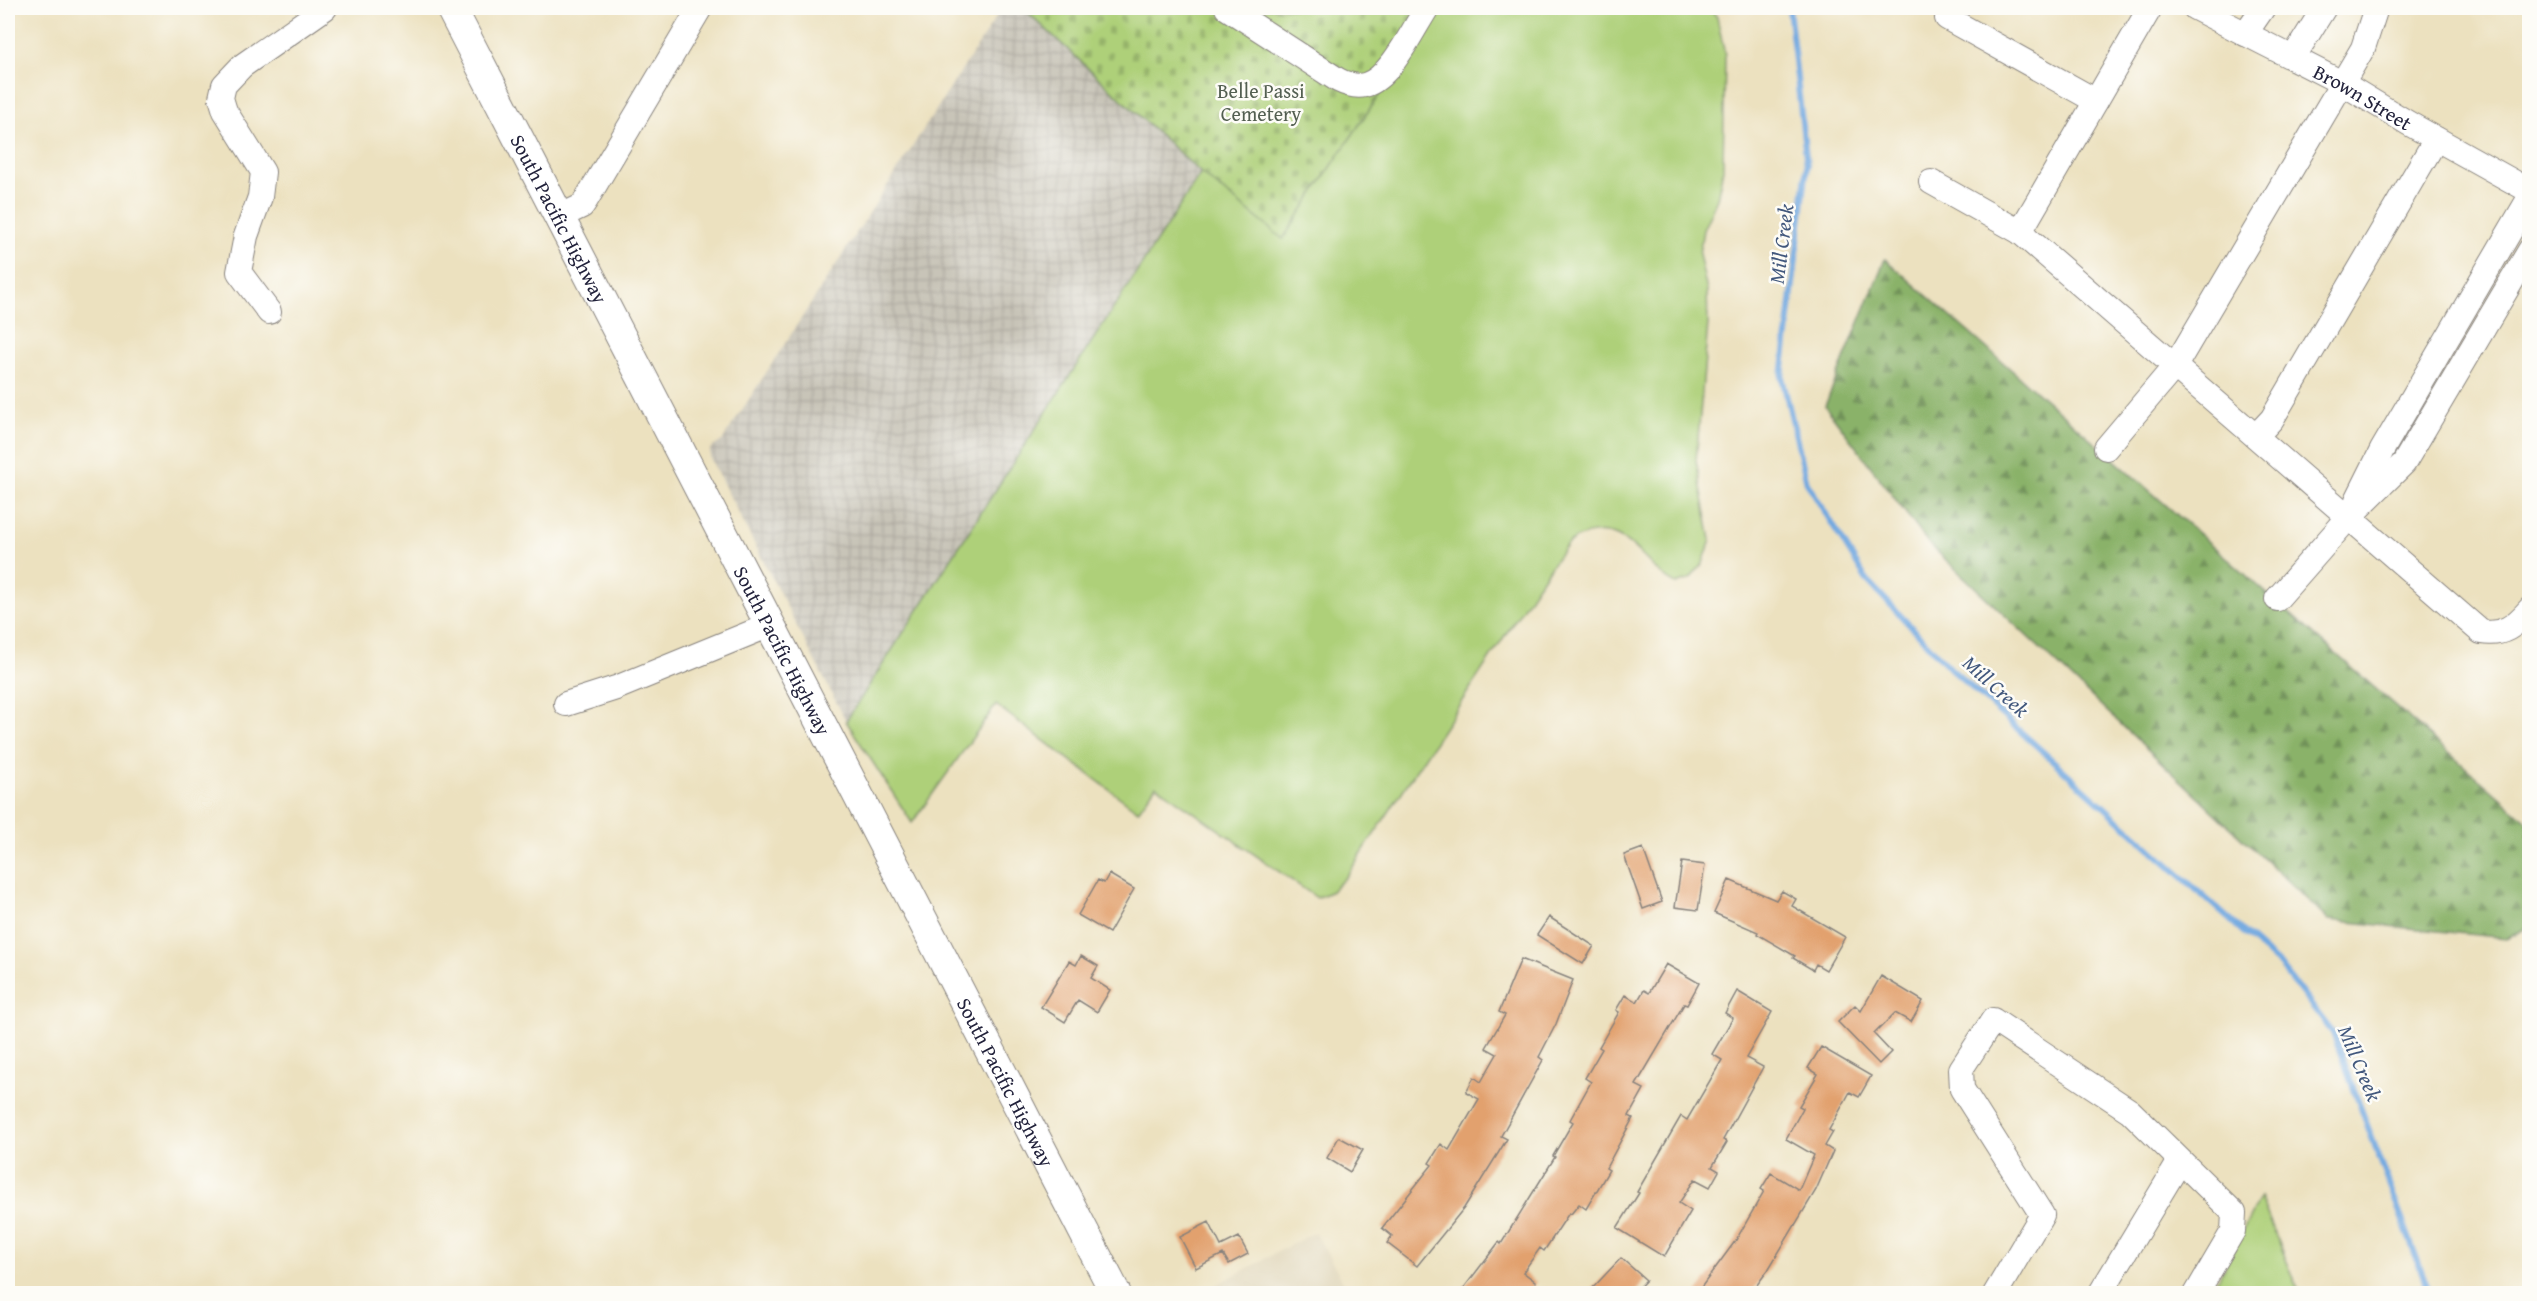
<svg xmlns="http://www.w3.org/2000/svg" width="2537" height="1301" font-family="'Gentium Book Plus',serif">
<defs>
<pattern id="industrial-grid" width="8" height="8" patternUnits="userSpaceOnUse" patternTransform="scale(1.5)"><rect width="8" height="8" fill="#c8c4b8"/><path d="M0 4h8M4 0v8" fill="none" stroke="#aca89f"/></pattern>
<pattern id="forest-firs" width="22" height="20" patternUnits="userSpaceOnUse" patternTransform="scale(1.5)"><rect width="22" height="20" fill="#8ab269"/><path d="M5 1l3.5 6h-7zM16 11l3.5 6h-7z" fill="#709058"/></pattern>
<pattern id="cemetery-stones" width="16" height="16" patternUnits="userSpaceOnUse" patternTransform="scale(1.5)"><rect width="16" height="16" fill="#aed079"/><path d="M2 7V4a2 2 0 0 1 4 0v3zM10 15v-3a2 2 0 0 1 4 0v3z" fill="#95b26a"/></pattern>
</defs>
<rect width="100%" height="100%" fill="#fdfcf7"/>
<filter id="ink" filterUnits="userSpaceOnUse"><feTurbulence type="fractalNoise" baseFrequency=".0167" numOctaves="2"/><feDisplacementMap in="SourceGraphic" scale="12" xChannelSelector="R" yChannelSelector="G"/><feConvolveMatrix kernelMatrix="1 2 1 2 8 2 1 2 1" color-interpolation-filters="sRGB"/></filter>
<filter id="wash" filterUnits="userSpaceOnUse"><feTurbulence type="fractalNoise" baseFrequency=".008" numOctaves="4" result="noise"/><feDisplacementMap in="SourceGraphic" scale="24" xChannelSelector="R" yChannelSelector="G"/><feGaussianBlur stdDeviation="1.35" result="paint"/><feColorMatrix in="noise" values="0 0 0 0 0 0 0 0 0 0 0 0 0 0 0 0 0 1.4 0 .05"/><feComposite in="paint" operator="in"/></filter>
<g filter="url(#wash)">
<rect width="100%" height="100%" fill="#ece1bf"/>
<path fill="#ded3b5" d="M 1315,1232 L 1345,1285 L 1340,1293 L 1201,1293 Z"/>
<path fill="url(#industrial-grid)" d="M 1002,8 L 1023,8 L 1201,173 L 846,721 L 710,458 L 710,449 L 722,441 Z"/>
<path fill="#aed079" stroke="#68795a" stroke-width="1.5" d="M 1437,8 L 1710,8 L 1717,17 L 1725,55 L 1723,169 L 1717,199 L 1703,230 L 1699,254 L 1707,291 L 1708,323 L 1696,461 L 1711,540 L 1703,563 L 1690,579 L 1676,584 C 1653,573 1641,548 1619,537 C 1603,529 1581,532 1567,545 C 1561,551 1556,560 1550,567 L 1346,877 L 1330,892 L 1317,898 L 1156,786 L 1138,811 L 996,705 L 912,823 L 846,721 L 1201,173 L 1283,238 Z
M 2260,1197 L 2300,1293 L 2211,1293 Z"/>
<path fill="url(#forest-firs)" stroke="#566a52" stroke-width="1.5" d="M 1885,259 L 2529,823 L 2529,927 L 2507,938 L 2329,920 L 1929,544 L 1825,406 Z"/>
<path fill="url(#cemetery-stones)" stroke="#68795a" stroke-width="1.5" d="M 1023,8 L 1437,8 L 1283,239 L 1201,173 Z"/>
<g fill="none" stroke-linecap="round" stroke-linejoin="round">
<path stroke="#71a8e0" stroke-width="6" d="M 1789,8 L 1807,166 L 1782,377 L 1807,483 L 1866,579 L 1951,669 L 2280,965 L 2333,1033 L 2430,1294"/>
</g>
<g id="blocks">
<path fill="#e2a16e" d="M 1643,848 L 1662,902 L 1643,909 L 1624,855 Z
M 1682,862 L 1705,865 L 1698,910 L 1675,907 Z
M 1109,874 L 1134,889 L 1109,933 L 1078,915 L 1098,880 L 1104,883 Z
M 1729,880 L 1776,900 L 1782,891 L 1796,899 L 1792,906 L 1845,937 L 1826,970 L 1816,964 L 1813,970 L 1793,958 L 1795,956 L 1757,934 L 1758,932 L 1714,913 Z
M 1549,917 L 1594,946 L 1583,964 L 1537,935 Z
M 1081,956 L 1098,966 L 1091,978 L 1110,990 L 1097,1012 L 1078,1000 L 1065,1022 L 1041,1007 L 1069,961 L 1076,965 Z
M 1521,959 L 1573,980 L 1556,1024 L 1539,1057 L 1543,1060 L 1501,1136 L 1507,1139 L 1464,1208 L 1417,1266 L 1387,1243 L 1392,1236 L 1382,1228 L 1432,1165 L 1429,1163 L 1441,1144 L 1449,1150 L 1479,1099 L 1466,1092 L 1474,1077 L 1481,1082 L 1497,1054 L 1486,1048 L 1505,1015 L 1499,1012 Z
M 1666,964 L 1699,983 L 1687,1005 L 1684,1004 L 1636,1085 L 1644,1089 L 1629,1116 L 1633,1118 L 1606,1168 L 1609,1170 L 1586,1209 L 1579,1204 L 1571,1214 L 1569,1213 L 1544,1251 L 1540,1248 L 1523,1272 L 1536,1282 L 1528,1293 L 1460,1293 L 1499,1242 L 1501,1244 L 1555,1157 L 1553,1156 L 1573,1122 L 1570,1120 L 1591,1082 L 1585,1078 L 1602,1049 L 1599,1047 L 1619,1012 L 1616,1010 L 1625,995 L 1637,1002 L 1644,990 L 1649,993 Z
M 1881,976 L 1923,1001 L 1911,1022 L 1895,1013 L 1874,1034 L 1891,1052 L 1879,1064 L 1838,1022 L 1855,1005 L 1861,1011 Z
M 1737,991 L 1772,1012 L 1746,1058 L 1763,1067 L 1723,1140 L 1727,1142 L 1712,1167 L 1719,1171 L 1710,1187 L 1695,1179 L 1679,1203 L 1691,1211 L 1664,1257 L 1617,1228 L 1639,1193 L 1637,1192 L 1681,1116 L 1687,1120 L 1722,1060 L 1712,1054 L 1733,1018 L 1725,1013 Z
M 1821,1047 L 1871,1076 L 1859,1097 L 1850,1092 L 1829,1130 L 1833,1132 L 1825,1146 L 1833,1151 L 1816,1190 L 1768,1270 L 1751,1293 L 1697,1293 L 1736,1240 L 1764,1191 L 1761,1189 L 1771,1173 L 1799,1190 L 1814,1155 L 1786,1139 L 1803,1108 L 1799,1106 L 1818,1074 L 1808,1068 Z
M 1339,1137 L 1363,1150 L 1350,1172 L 1327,1158 Z
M 1209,1222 L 1221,1246 L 1239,1237 L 1248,1254 L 1229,1264 L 1223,1254 L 1196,1268 L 1180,1237 Z
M 1621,1258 L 1646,1280 L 1634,1293 L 1588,1293 Z"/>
</g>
</g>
<g filter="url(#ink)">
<use href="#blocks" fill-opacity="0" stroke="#87827d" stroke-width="1.5"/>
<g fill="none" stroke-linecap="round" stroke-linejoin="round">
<defs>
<g id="minor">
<path d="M 1227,8 L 1338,80 C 1346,84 1356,87 1365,85 C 1391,78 1413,29 1427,8"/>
<path id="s1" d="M 2195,8 L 2342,83 L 2408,123 L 2530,191"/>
<path d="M 1947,18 L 2096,101"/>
<path d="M 2245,34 L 2263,8"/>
<path d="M 2293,58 L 2324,8"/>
<path d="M 1931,182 L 2020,232 L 2481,632 C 2503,636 2515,626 2530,609"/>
<path d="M 559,217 L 582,206 L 586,200 L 700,8"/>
<path d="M 2020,232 L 2150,8"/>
<path d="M 269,312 L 239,272 L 246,236 L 260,197 L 263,172 L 225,111 L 221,98 L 224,85 L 242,66 L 325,8"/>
<path d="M 2256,436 L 2272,419 L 2436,139"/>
<path d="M 2106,448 L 2175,366 L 2363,48 L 2376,8"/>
<path d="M 2357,500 L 2382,450 L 2530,197"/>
<path d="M 2277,599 L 2349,517 L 2404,463 L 2530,250"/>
<path d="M 566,704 L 616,688 L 770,625"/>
<path d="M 1995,1294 L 2042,1215 L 1962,1089 L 1961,1069 L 1993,1020 L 2130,1111 L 2234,1213 L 2233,1231 L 2196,1294"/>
<path d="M 2100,1294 L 2180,1161"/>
</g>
<g id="major">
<path id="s2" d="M 451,8 L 1116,1294"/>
</g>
</defs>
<use href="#minor" stroke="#87827d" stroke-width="26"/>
<use href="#major" stroke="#87827d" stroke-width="32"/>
<use href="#minor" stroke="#fff" stroke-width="24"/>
<use href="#major" stroke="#fff" stroke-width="30"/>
</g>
</g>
<g text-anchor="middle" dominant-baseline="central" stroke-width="5" stroke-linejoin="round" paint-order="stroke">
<g font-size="20" fill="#535f51" stroke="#fdfcf7">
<text x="1261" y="90">Belle Passi<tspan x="1261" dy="23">Cemetery</tspan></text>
</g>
<g font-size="20" fill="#22223b" stroke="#fdfcf7">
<text stroke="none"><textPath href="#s1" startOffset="190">Brown Street</textPath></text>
<text stroke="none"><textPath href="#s2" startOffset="237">South Pacific Highway</textPath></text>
<text stroke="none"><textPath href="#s2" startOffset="723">South Pacific Highway</textPath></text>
<text stroke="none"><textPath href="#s2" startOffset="1209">South Pacific Highway</textPath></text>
</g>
<g font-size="21" font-style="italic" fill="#42587d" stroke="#fdfcf7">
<text transform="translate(1781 244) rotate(-83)">Mill Creek</text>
<text transform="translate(1996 686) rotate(42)">Mill Creek</text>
<text transform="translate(2360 1063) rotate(67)">Mill Creek</text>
</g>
</g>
<rect width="2537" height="1301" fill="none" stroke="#fdfcf7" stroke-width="30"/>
</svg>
